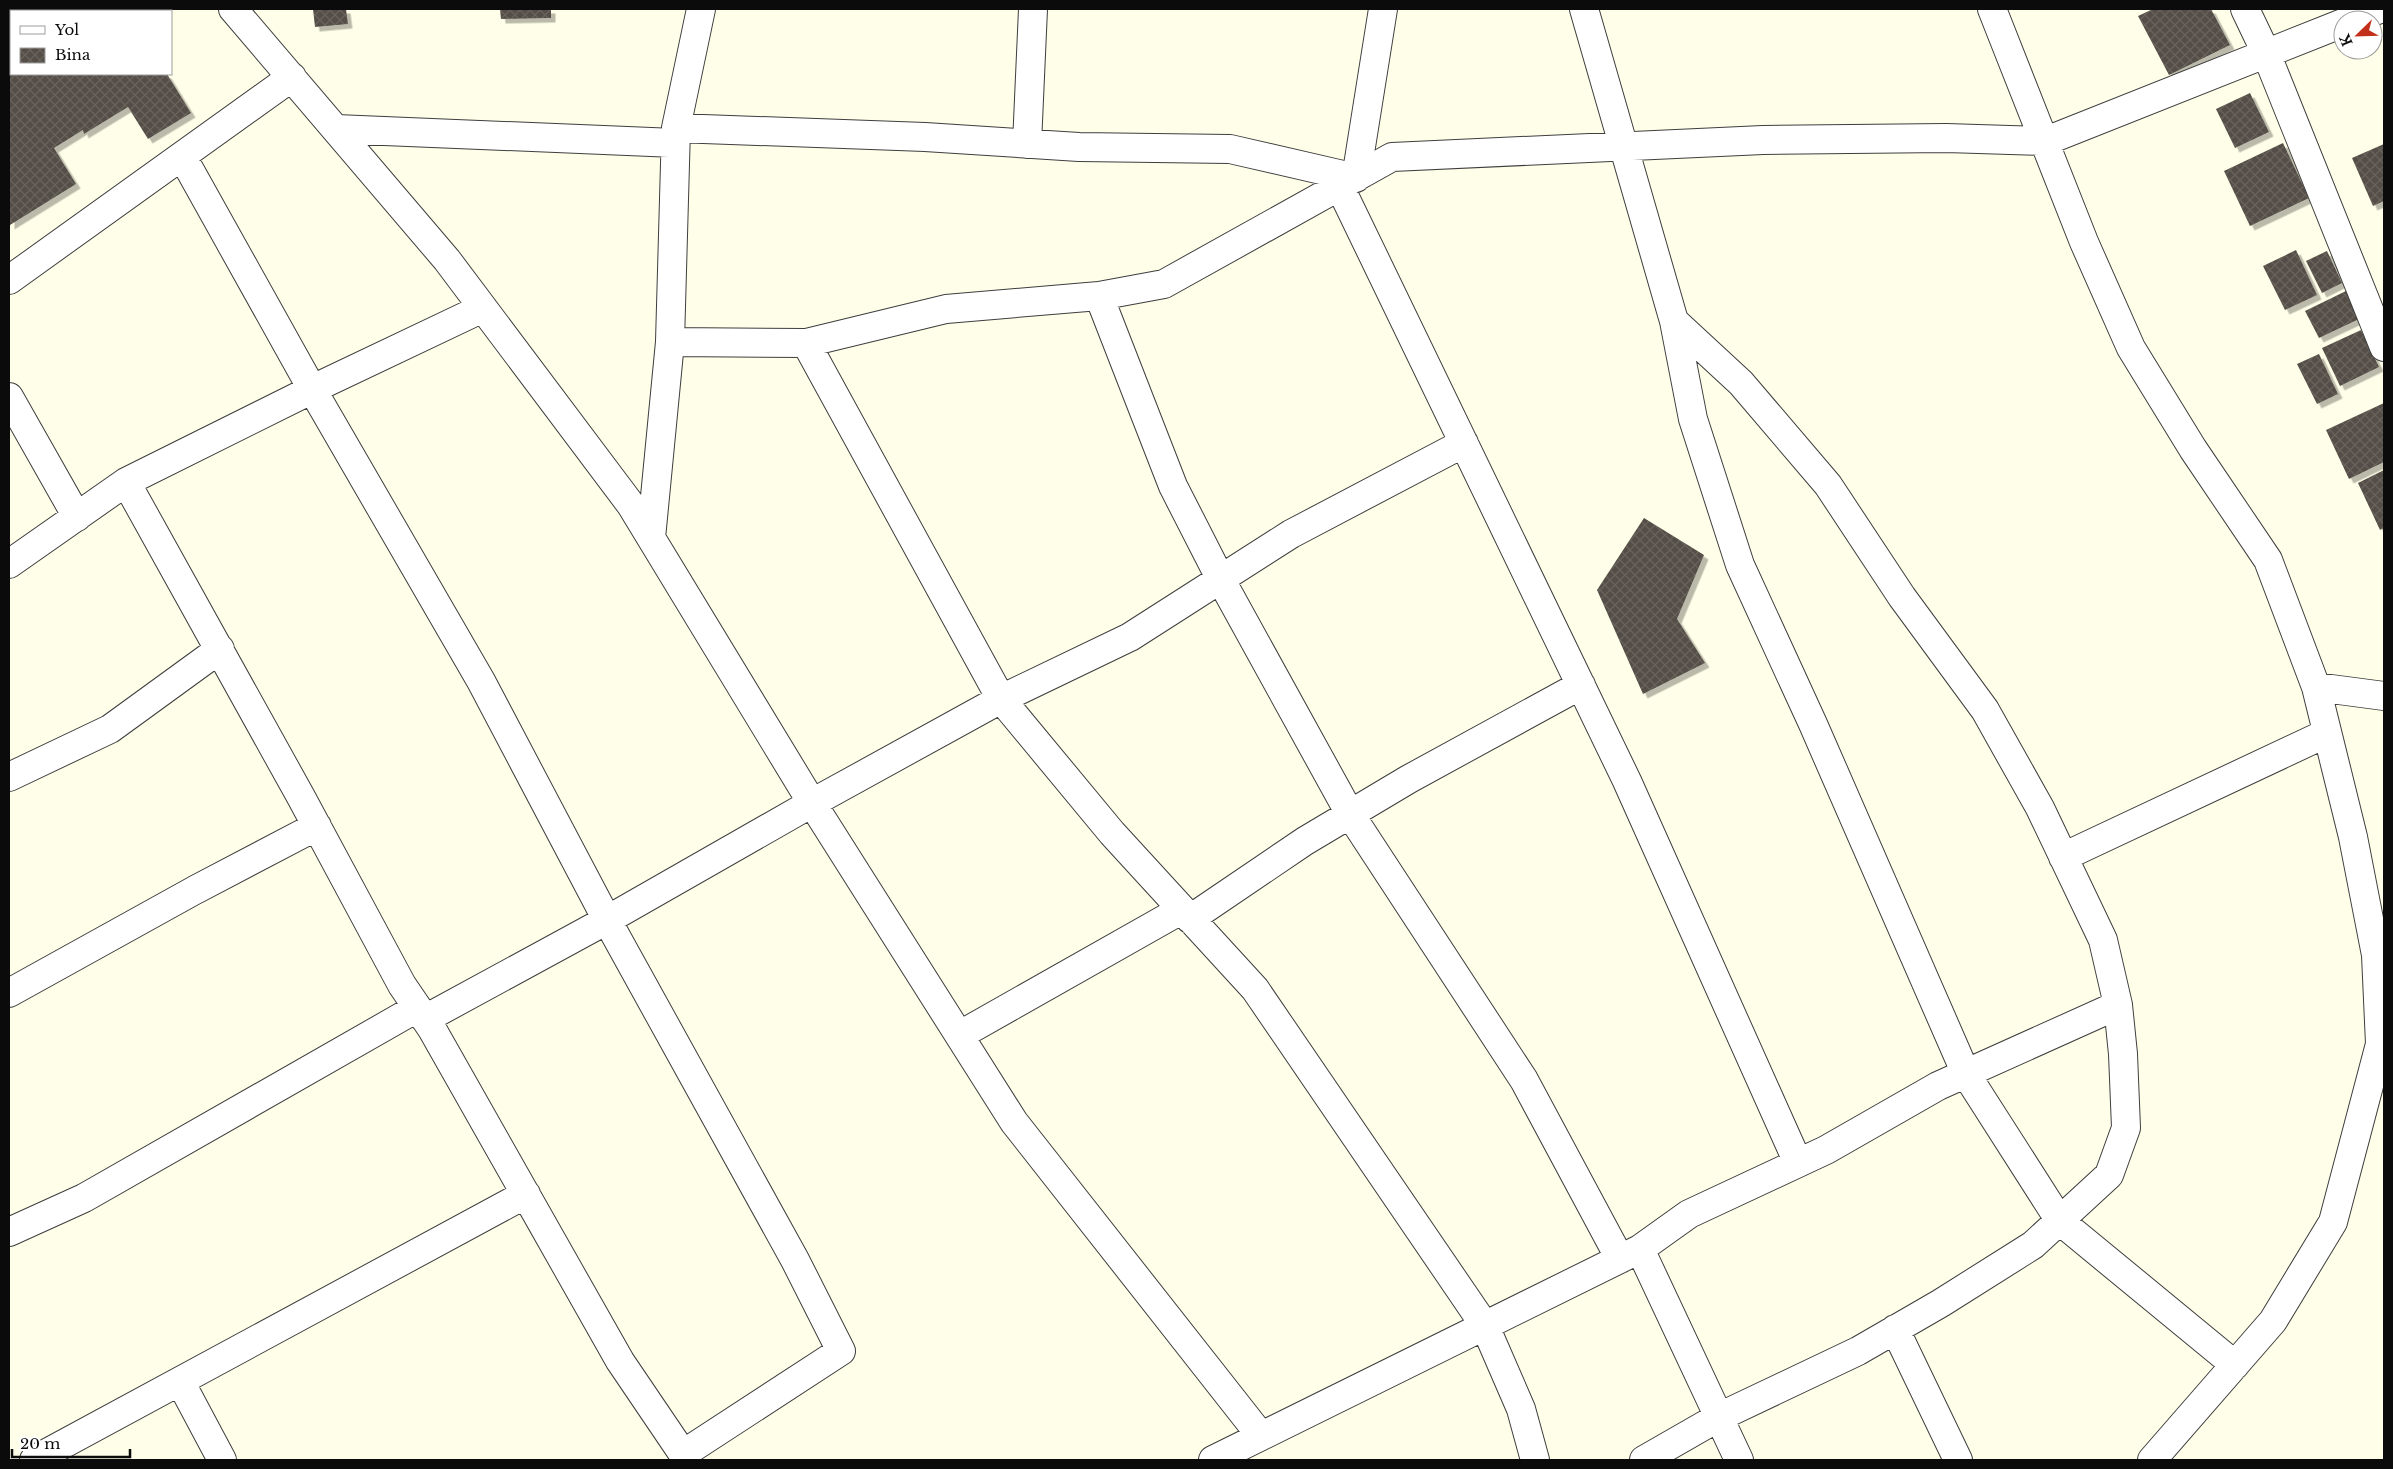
<svg xmlns="http://www.w3.org/2000/svg" width="2393" height="1469" font-family="'Libre Baskerville',serif">
<defs>
<pattern id="building-cross-hatch" width="8" height="8" patternUnits="userSpaceOnUse" patternTransform="scale(1.25)"><rect width="8" height="8" fill="#544e46"/><path d="M0 0l8 8M0 8l8-8" fill="none" stroke="#68635c"/></pattern>
<filter id="shadow"><feDropShadow dx="4.5" dy="4.5" stdDeviation="0" flood-color="#0004"/></filter>
</defs>
<rect width="100%" height="100%" fill="#fffee8"/>
<path fill="url(#building-cross-hatch)" filter="url(#shadow)" d="M 101,9 L 127,9 L 128,11 L 97,11 Z
M 313,9 L 346,9 L 348,24 L 315,27 Z
M 500,9 L 551,9 L 551,18 L 501,19 Z
M 2153,9 L 2211,9 L 2230,45 L 2169,75 L 2138,16 Z
M 11,64 L 11,74 L 167,74 L 191,113 L 148,139 L 128,107 L 84,134 L 83,130 L 54,148 L 76,184 L 10,225 L 9,65 Z
M 2250,93 L 2269,132 L 2235,148 L 2216,109 Z
M 2283,143 L 2309,198 L 2250,226 L 2224,171 Z
M 2384,144 L 2384,201 L 2373,206 L 2352,158 Z
M 2296,250 L 2317,295 L 2285,310 L 2263,266 Z
M 2327,251 L 2342,283 L 2322,293 L 2306,261 Z
M 2346,291 L 2359,319 L 2319,338 L 2305,311 Z
M 2361,330 L 2379,367 L 2340,386 L 2322,348 Z
M 2319,354 L 2338,394 L 2317,404 L 2297,364 Z
M 2384,403 L 2384,462 L 2349,479 L 2326,430 Z
M 2384,470 L 2384,528 L 2380,530 L 2358,483 Z
M 1644,518 L 1704,555 L 1677,619 L 1705,663 L 1643,694 L 1597,590 Z"/>
<g fill="none" stroke-linecap="round" stroke-linejoin="round">
<defs>
<path id="minor" d="M 233,9 L 447,260 L 631,505 L 812,803 L 1014,1122 L 1261,1436
M 1584,9 L 1674,321 L 1741,383 L 1828,485 L 1902,597 L 1985,710 L 2040,808 L 2103,940 L 2118,1005 L 2123,1054 L 2126,1128 L 2109,1175 L 2033,1245 L 1941,1303 L 1858,1351 L 1719,1417 L 1644,1460
M 1992,9 L 2084,242 L 2131,348 L 2193,449 L 2268,560 L 2316,687 L 2353,837 L 2376,955 L 2380,1044 L 2384,1044
M 2245,9 L 2266,53 L 2384,347
M 2351,20 L 2380,9
M 676,128 L 925,137 L 1079,147 L 1230,149 L 1356,178 L 1383,9
M 336,129 L 675,143
M 1027,144 L 1033,9
M 182,156 L 312,389 L 481,681 L 607,920 L 795,1260 L 841,1351 L 683,1454 L 686,1460
M 1340,187 L 1627,781 L 1798,1163
M 9,280 L 292,77
M 1099,296 L 1173,486 L 1221,580 L 1350,814 L 1524,1080 L 1620,1259
M 1674,321 L 1693,419 L 1740,565 L 1813,724 L 1966,1074 L 2060,1221 L 2235,1365
M 670,342 L 806,343 L 946,309 L 1099,296 L 1164,284 L 1392,157 L 1763,140 L 1946,138 L 2046,141 L 2343,23
M 806,343 L 1001,699 L 1112,833 L 1255,989 L 1485,1326 L 1521,1409 L 1535,1460
M 9,397 L 77,517
M 126,482 L 301,797 L 402,985 L 432,1029 L 620,1361 L 683,1454
M 651,538 L 670,342 L 676,128 L 701,9
M 9,564 L 126,482 L 321,385 L 483,308
M 2316,687 L 2384,696
M 9,777 L 110,729 L 220,649
M 2063,857 L 2327,733
M 1190,919 L 1305,841 L 1409,779 L 1581,685
M 9,993 L 195,890 L 317,826
M 425,1019 L 607,920 L 812,803 L 1001,699 L 1130,637 L 1291,534 L 1464,443
M 960,1035 L 1181,910
M 9,1232 L 84,1198 L 417,1008
M 1640,1249 L 1689,1214 L 1826,1150 L 1938,1086 L 2118,1005
M 1895,1329 L 1958,1460
M 181,1383 L 222,1460
M 34,1460 L 526,1194
M 1213,1460 L 1640,1249 L 1739,1460
M 2152,1460 L 2273,1321 L 2333,1222 L 2380,1044"/>
</defs>
<use href="#minor" stroke="#3e3e3e" stroke-width="30"/>
<use href="#minor" stroke="#fff" stroke-width="28"/>
</g>
<rect width="2393" height="1469" fill="none" stroke="#0b0b0b" stroke-width="20"/>
<rect x="10" y="10" width="162" height="65" fill="#ffffff" stroke="#9d9d9d"/>
<rect x="20" y="26" width="25" height="8" fill="#ffffff" stroke="#9d9d9d"/>
<text x="55" y="35" font-size="15" fill="#0b0b0b">Yol</text>
<rect x="20" y="48" width="25" height="15" fill="url(#building-cross-hatch)" stroke="#9d9d9d"/>
<text x="55" y="60" font-size="15" fill="#0b0b0b">Bina</text>
<g transform="translate(2358 35) rotate(247)"><circle r="24" fill="#ffffff" stroke="#9d9d9d"/>
<path d="M0-4L9 19L0 12L-9 19Z" fill="#c2301b"/>
<text y="-8" font-size="14" font-weight="bold" text-anchor="middle" fill="#0b0b0b">K</text>
</g>
<path d="M12 1449v8h118v-8" fill="none" stroke="#0b0b0b" stroke-width="2.5"/>
<text x="20" y="1449" font-size="15" fill="#0b0b0b" stroke="#ffffff" stroke-width="4" paint-order="stroke">20 m</text>
</svg>
